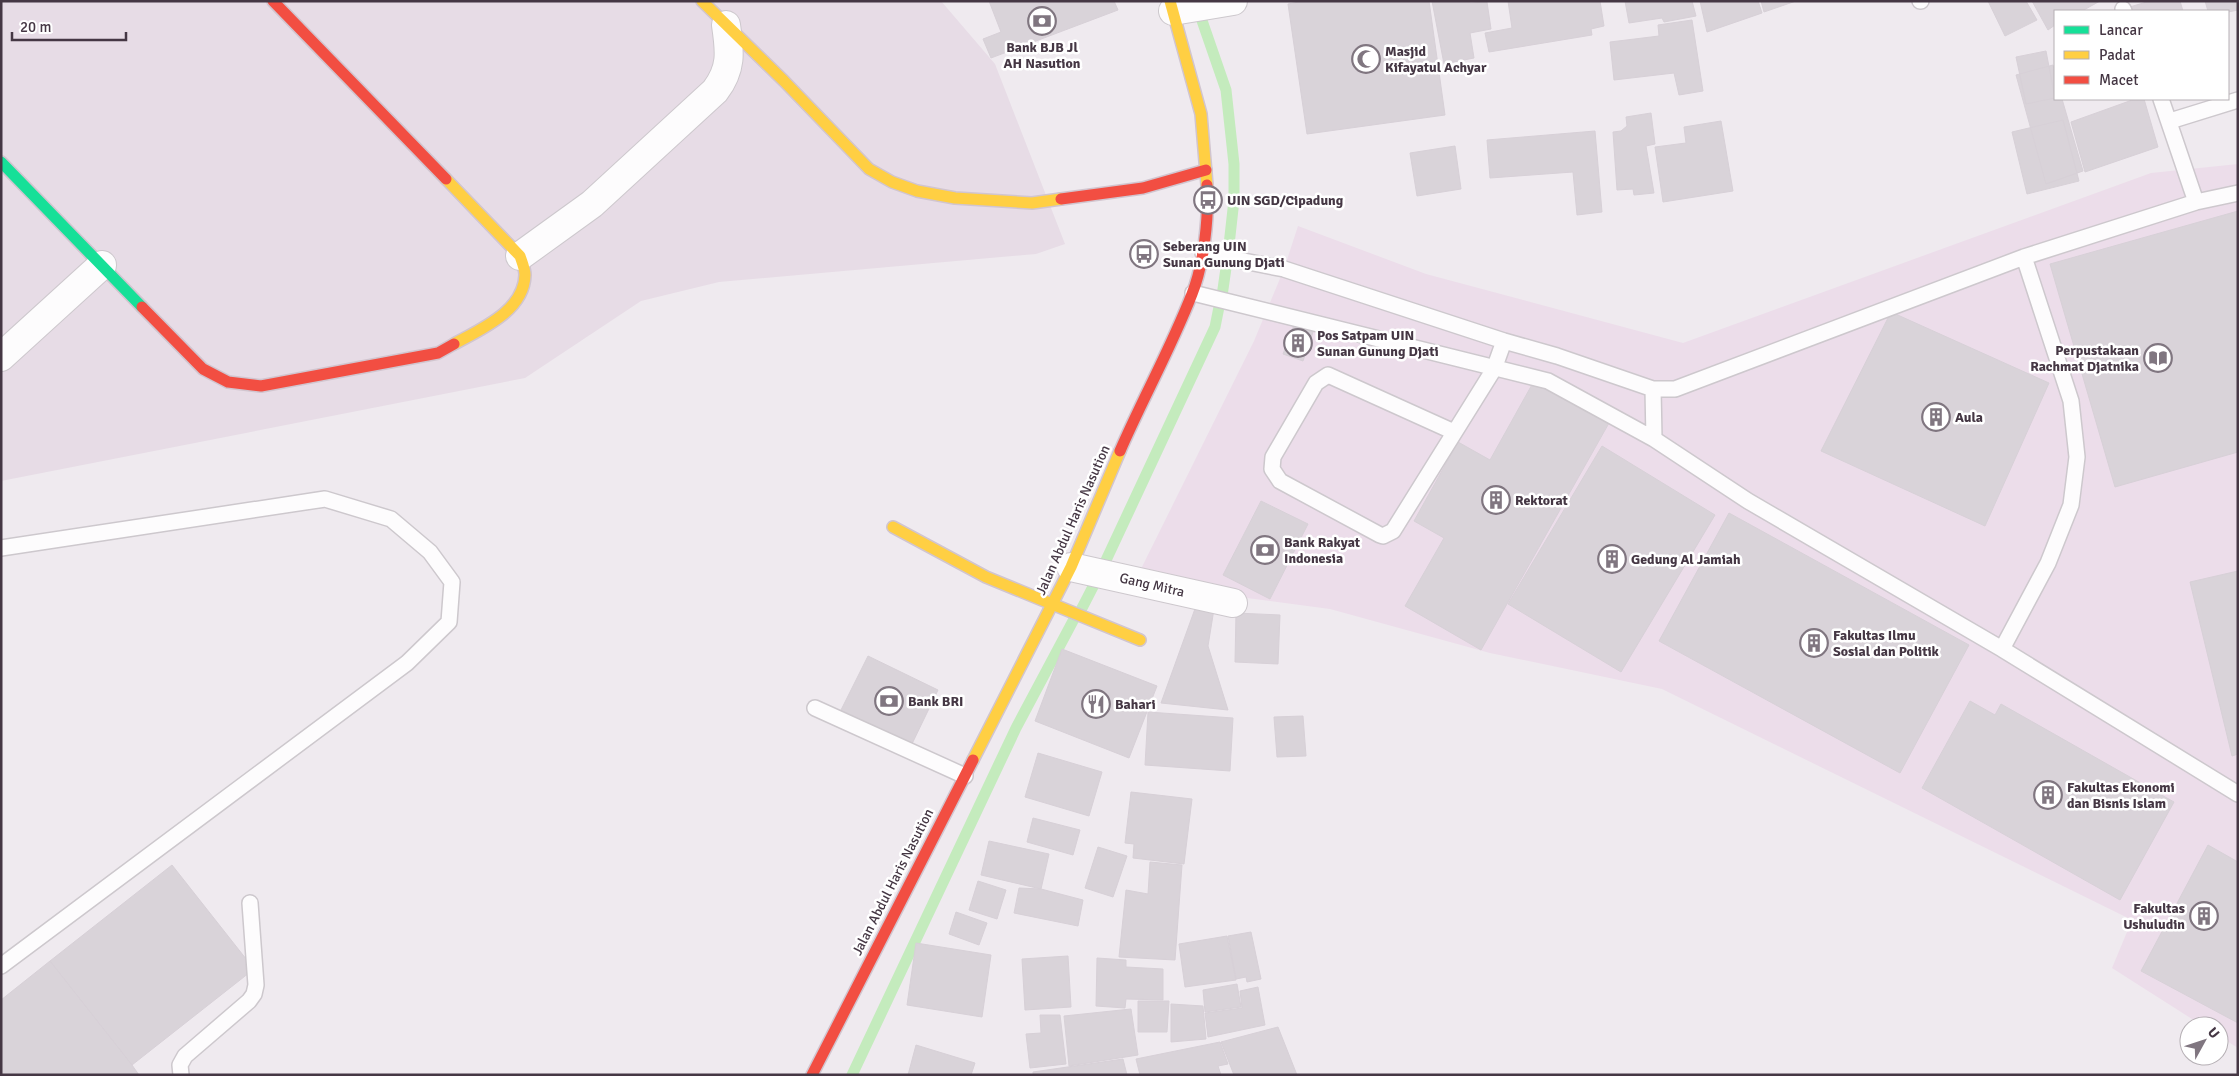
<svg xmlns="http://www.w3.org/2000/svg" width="2239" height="1076" font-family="Signika,sans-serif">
<rect width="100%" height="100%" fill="#efeaef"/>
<path fill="#e7dce6" d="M 1,1 L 941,1 L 995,64 L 1065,244 L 1036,254 L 719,282 L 641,301 L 525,378 L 1,481 Z"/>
<path fill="#ecddea" d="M 2238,164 L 2238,1048 L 2219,1036 L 2219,1026 L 2203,1026 L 2112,968 L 2132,920 L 1662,689 L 1490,653 L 1330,609 L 1224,595 L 1137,577 L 1254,341 L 1284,269 L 1298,226 L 1426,274 L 1683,343 L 2151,173 Z"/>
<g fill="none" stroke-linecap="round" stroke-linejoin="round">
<path stroke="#c4ebbd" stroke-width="11" d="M 1198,9 L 1226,90 L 1234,164 L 1234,200 L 1228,254
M 1222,296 L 1227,261
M 1101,571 L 1215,327 L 1220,302
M 1081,610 L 1098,577
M 852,1075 L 1016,728 L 1074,619"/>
</g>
<path fill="#d9d3d9" stroke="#d7d0d7" d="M 989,1 L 1114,1 L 1118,10 L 991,58 L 983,39 L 1001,32 Z
M 1305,1 L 1429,1 L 1445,115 L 1307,134 L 1288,4 Z
M 1432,1 L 1469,1 L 1470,3 L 1487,2 L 1491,29 L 1470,33 L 1474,58 L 1444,64 Z
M 1508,1 L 1600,1 L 1604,26 L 1591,29 L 1592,35 L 1489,52 L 1485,33 L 1512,28 Z
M 1625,1 L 1692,1 L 1696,16 L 1664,22 L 1662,18 L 1629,23 Z
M 1700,1 L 1758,1 L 1762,13 L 1707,32 Z
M 1761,1 L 1796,1 L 1764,12 Z
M 1988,1 L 2026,1 L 2037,20 L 2005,36 Z
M 2032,1 L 2100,1 L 2082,11 L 2055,11 L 2055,25 L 2048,30 Z
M 2150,1 L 2180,1 L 2183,11 L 2124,11 L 2123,9 Z
M 2205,1 L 2238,1 L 2238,10 L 2228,12 L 2208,11 Z
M 1692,20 L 1703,91 L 1679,95 L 1674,73 L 1614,80 L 1610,42 L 1659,36 L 1658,25 Z
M 2046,51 L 2055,98 L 2026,104 L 2016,57 Z
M 2053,65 L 2055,74 L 2055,99 L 2062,99 L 2083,171 L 2046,184 L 2016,75 Z
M 2135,99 L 2144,99 L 2158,147 L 2085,172 L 2071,122 Z
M 1651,113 L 1655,144 L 1646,146 L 1654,193 L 1634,195 L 1633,189 L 1617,190 L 1613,132 L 1621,131 L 1627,126 L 1626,117 Z
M 2063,120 L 2079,181 L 2027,194 L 2012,132 Z
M 1721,121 L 1733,191 L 1663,202 L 1655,147 L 1686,143 L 1684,127 Z
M 1595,131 L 1602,212 L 1577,215 L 1573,172 L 1490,178 L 1487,140 Z
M 1455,146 L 1461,189 L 1417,196 L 1410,153 Z
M 2238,211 L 2238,452 L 2115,487 L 2050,264 Z
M 1891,312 L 2049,383 L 1985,526 L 1821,451 Z
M 1294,325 L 1313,332 L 1303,361 L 1283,354 Z
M 1534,381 L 1609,423 L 1481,650 L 1405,606 L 1444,538 L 1414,521 L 1458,442 L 1490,460 Z
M 1602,446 L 1715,515 L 1621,672 L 1508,604 Z
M 1261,501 L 1308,524 L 1270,599 L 1223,575 Z
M 1729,513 L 1969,645 L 1900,773 L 1659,641 Z
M 2238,571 L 2238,754 L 2232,756 L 2190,582 Z
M 1196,606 L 1214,609 L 1208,646 L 1228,710 L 1161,703 Z
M 1236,613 L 1280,615 L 1278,664 L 1235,662 Z
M 1062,649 L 1157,686 L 1129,758 L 1035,721 Z
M 868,656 L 938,690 L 910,748 L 840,712 Z
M 1970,701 L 1995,715 L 2001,704 L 2174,802 L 2120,900 L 1922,788 Z
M 1148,712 L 1233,718 L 1230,771 L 1145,765 Z
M 1303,716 L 1306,756 L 1277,757 L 1274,717 Z
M 1038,753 L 1102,772 L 1089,816 L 1025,797 Z
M 1131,792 L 1192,799 L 1184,864 L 1133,858 L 1134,844 L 1125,843 Z
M 1033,818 L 1080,830 L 1073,855 L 1027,842 Z
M 989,841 L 1049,854 L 1041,889 L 981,875 Z
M 2208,845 L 2238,862 L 2238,1023 L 2141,971 Z
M 1098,847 L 1127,856 L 1113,897 L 1085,888 Z
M 1150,862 L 1182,865 L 1175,960 L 1119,957 L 1126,890 L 1148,894 Z
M 172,865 L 254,969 L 132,1065 L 50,961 Z
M 978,881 L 1006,890 L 997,919 L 969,910 Z
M 1019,888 L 1041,889 L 1083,900 L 1078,926 L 1014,913 Z
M 956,912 L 987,923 L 979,945 L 949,934 Z
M 1251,932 L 1261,979 L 1247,982 L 1246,977 L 1236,979 L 1228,936 Z
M 1227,936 L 1236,980 L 1185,987 L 1179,944 Z
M 916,943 L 991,955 L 982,1017 L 907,1005 Z
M 1068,956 L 1071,1007 L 1025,1010 L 1022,959 Z
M 1097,958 L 1126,960 L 1126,967 L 1163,969 L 1163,1000 L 1126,999 L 1125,1008 L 1096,1006 Z
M 50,961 L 132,1065 L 139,1075 L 1,1075 L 1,1000 Z
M 1237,984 L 1241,1007 L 1205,1012 L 1203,990 Z
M 1258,987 L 1265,1025 L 1208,1037 L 1205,1013 L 1242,1008 L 1240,991 Z
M 1138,1001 L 1169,1001 L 1167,1032 L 1138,1032 Z
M 1171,1004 L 1203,1006 L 1206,1039 L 1171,1042 Z
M 1131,1009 L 1138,1055 L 1069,1066 L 1064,1016 Z
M 1040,1015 L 1060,1015 L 1066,1064 L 1030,1068 L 1026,1034 L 1041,1033 Z
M 1278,1027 L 1297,1075 L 1234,1075 L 1221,1042 Z
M 1220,1042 L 1228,1064 L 1218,1066 L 1221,1075 L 1140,1075 L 1136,1059 Z
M 916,1045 L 975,1063 L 971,1075 L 908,1075 Z
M 1123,1059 L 1127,1075 L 1033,1075 L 1033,1072 Z"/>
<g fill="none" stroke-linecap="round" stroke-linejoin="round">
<defs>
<path id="lane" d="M 1920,1 L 1921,1
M 2123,9 L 2124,11
M 2161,99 L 2196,202
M 2170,121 L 2238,100
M 1203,253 L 1284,269 L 1504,341 L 1557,356 L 1653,389 L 1675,389 L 2024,257 L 2196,202 L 2238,193
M 1193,293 L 1548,381 L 1654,439 L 1748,501 L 2002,649 L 2238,794
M 1653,389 L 1654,439
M 1454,432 L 1328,375 L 1316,383 L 1273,457 L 1272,469 L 1280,481 L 1380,535 L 1383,536 L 1393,531 L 1494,369 L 1504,341
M 1,548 L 325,499 L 391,519 L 430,552 L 452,582 L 449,622 L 407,663 L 1,966
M 2002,649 L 2048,563 L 2071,505 L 2077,457 L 2071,401 L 2024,257
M 815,708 L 965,776
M 181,1075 L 180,1065 L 185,1056 L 249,1001 L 254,994 L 256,985 L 250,903"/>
<path id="street" d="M 1173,11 L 1233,1
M 520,256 L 592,204 L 715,91 C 732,69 730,52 726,25
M 1,357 L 102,265
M 1071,567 L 1233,603"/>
<path id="fast" d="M 1,162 L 142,307"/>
<path id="slow" d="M 702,1 L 784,81 L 869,169 L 892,182 L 917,191 L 955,198 L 1032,203 L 1061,199
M 1170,1 L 1201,114 L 1207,185
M 446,179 L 520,256 C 522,262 525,269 525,275 C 524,311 481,329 454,344
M 893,527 L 986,577 L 1140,640
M 973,760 L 1071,567 L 1120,451"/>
<path id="jam" d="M 273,1 L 446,179
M 1061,199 L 1143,188 L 1206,170
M 142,307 L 203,369 L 228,382 L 261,386 L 438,353 L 454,344
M 1120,451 C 1143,398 1171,348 1192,294 C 1204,264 1209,217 1207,185
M 812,1075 L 973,760"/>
</defs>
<use href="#lane" stroke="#cdc8cd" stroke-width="18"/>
<use href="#street" stroke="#cdc8cd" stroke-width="30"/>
<use href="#fast" stroke="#d1c5cf" stroke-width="14"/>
<use href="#slow" stroke="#d1c5cf" stroke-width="14"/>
<use href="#jam" stroke="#d1c5cf" stroke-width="14"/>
<use href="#lane" stroke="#fdfcfd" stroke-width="15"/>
<use href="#street" stroke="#fdfcfd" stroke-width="28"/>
<use href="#fast" stroke="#16e098" stroke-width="11"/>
<use href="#slow" stroke="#ffcf43" stroke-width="11"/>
<use href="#jam" stroke="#f24e42" stroke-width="11"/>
</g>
<defs>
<symbol id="bank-ring" viewBox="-11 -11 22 22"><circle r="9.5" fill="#fff" stroke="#807680" stroke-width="1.5"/><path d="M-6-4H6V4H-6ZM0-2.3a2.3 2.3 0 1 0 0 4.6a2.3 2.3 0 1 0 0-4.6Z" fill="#807680"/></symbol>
<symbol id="mosque-ring" viewBox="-11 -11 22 22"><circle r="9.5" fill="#fff" stroke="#807680" stroke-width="1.5"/><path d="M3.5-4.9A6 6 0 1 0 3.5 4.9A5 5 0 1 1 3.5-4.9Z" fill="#807680"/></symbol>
<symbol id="bus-ring" viewBox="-11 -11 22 22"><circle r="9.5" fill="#fff" stroke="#807680" stroke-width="1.5"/><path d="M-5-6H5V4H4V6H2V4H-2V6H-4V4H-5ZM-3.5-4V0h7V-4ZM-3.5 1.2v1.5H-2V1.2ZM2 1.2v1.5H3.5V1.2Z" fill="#807680"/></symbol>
<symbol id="building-ring" viewBox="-11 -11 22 22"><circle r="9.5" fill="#fff" stroke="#807680" stroke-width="1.5"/><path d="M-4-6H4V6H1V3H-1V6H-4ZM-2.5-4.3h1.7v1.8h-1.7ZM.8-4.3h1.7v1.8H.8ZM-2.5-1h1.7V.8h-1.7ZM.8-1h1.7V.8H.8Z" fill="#807680"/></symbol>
<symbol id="library-ring" viewBox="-11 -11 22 22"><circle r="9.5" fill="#fff" stroke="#807680" stroke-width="1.5"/><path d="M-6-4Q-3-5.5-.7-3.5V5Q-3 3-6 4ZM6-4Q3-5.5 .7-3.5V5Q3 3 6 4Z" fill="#807680"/></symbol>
<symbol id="restaurant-ring" viewBox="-11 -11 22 22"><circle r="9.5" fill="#fff" stroke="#807680" stroke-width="1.5"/><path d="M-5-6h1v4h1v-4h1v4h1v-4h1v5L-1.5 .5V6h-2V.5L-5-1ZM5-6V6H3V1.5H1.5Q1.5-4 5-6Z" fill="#807680"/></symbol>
</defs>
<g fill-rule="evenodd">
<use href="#bank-ring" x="1026" y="5" width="32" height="32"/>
<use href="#mosque-ring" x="1350" y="43" width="32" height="32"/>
<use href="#bus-ring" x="1192" y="184" width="32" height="32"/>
<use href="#bus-ring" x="1128" y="238" width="32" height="32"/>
<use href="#building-ring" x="1282" y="327" width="32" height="32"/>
<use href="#library-ring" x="2142" y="342" width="32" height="32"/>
<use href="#building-ring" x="1920" y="401" width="32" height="32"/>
<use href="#building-ring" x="1480" y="484" width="32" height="32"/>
<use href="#bank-ring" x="1249" y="534" width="32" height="32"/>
<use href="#building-ring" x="1596" y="543" width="32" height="32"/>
<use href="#building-ring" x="1798" y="627" width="32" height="32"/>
<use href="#bank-ring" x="873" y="685" width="32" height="32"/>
<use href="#restaurant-ring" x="1080" y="688" width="32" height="32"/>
<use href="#building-ring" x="2032" y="779" width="32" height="32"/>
<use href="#building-ring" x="2188" y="900" width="32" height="32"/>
</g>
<g text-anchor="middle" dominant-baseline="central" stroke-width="5" stroke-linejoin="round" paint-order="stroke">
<g font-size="14" font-weight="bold" fill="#453744" stroke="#fff" text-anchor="start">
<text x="1042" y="47" text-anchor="middle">Bank BJB Jl<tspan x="1042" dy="16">AH Nasution</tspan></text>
<text x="1385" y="51">Masjid<tspan x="1385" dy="16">Kifayatul Achyar</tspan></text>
<text x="1227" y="200">UIN SGD/Cipadung</text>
<text x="1163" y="246">Seberang UIN<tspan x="1163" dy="16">Sunan Gunung Djati</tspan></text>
<text x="1317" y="335">Pos Satpam UIN<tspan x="1317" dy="16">Sunan Gunung Djati</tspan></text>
<text x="2139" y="350" text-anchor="end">Perpustakaan<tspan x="2139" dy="16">Rachmat Djatnika</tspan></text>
<text x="1955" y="417">Aula</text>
<text x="1515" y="500">Rektorat</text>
<text x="1284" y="542">Bank Rakyat<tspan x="1284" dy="16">Indonesia</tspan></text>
<text x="1631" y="559">Gedung Al Jamiah</text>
<text x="1833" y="635">Fakultas Ilmu<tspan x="1833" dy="16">Sosial dan Politik</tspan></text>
<text x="908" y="701">Bank BRI</text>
<text x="1115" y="704">Bahari</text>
<text x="2067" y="787">Fakultas Ekonomi<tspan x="2067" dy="16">dan Bisnis Islam</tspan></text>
<text x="2185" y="908" text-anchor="end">Fakultas<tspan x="2185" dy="16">Ushuludin</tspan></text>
</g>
<g font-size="14" fill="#453744" stroke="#fff">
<text transform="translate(1073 520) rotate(-66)">Jalan Abdul Haris Nasution</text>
<text transform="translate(1152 585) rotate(13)">Gang Mitra</text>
<text transform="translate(893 882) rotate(-63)">Jalan Abdul Haris Nasution</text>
</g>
</g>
<rect width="2239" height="1076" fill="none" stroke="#453744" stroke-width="5"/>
<rect x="2054" y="10" width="175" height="90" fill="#ffffff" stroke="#b5afb4"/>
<rect x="2064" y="26" width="25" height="8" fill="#16e098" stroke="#b5afb4"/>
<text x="2099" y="35" font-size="15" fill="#453744">Lancar</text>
<rect x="2064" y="51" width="25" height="8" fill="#ffcf43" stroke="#b5afb4"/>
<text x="2099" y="60" font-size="15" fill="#453744">Padat</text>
<rect x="2064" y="76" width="25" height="8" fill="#f24e42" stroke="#b5afb4"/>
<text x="2099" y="85" font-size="15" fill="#453744">Macet</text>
<g transform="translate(2204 1041) rotate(50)"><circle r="24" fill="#ffffff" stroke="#b5afb4"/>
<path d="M0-4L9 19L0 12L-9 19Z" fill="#807680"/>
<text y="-8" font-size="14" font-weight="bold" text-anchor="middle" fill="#453744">U</text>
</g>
<path d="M12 32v8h114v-8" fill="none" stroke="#453744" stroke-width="2.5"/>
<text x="20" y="32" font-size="15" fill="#453744" stroke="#ffffff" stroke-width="4" paint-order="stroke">20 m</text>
</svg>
